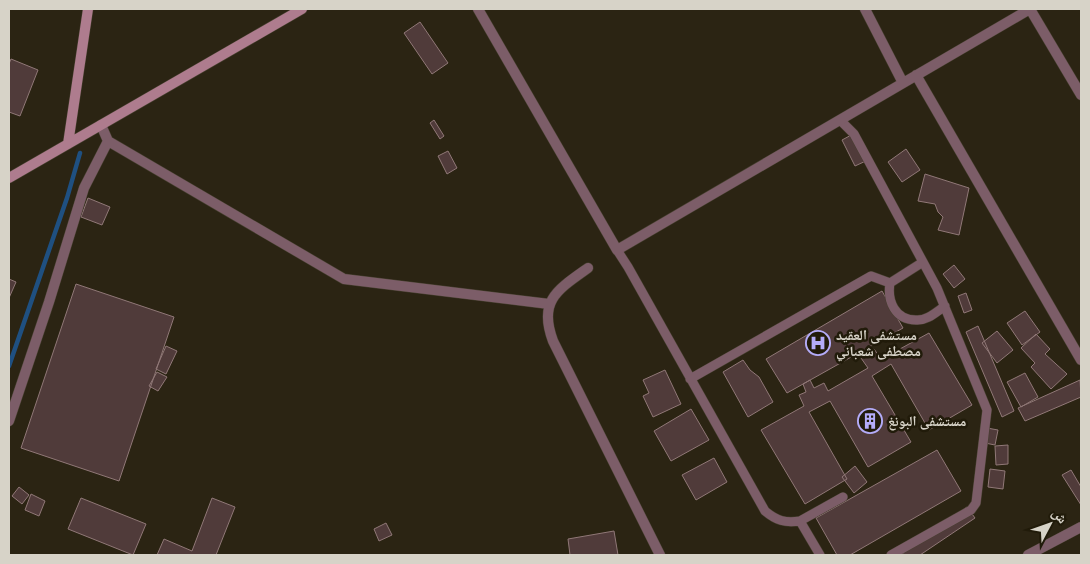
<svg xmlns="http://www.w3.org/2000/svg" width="1090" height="564" font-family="'IBM Plex Sans','Noto Naskh Arabic',sans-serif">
<rect width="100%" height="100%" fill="#2b2413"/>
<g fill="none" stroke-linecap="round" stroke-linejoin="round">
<path stroke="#1f5081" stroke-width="4.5" d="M 9,366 L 67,198 L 80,153"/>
</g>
<path fill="#503b3a" stroke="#907877" d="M 420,22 L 448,63 L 432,74 L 404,33 Z
M 11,59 L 38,70 L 20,116 L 9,112 L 9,64 Z
M 434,120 L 444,136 L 440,139 L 430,123 Z
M 855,133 L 868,160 L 855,166 L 842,140 Z
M 906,149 L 920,170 L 902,182 L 888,162 Z
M 448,151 L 457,168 L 447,174 L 438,156 Z
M 925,174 L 969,188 L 959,235 L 938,230 L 943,217 L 938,212 L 935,204 L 918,201 Z
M 88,198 L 110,207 L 102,225 L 81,217 Z
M 954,265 L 965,279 L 954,288 L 943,274 Z
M 9,279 L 16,282 L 9,298 Z
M 76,284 L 174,317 L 119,481 L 21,448 Z
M 882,291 L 903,328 L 787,393 L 766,359 Z
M 966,293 L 972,310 L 964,313 L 958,296 Z
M 1025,311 L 1040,332 L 1022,345 L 1007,323 Z
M 978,326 L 1014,411 L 1002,417 L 966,332 Z
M 997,331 L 1013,350 L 997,363 L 982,343 Z
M 929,333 L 972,405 L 929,430 L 891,364 L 872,376 L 911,442 L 868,467 L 830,401 L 809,412 L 847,479 L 805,504 L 761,430 L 804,406 L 799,395 L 806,392 L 803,384 L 810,380 L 814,388 L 824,383 L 828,391 L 868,368 L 861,358 L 874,349 L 879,356 L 887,351 L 889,355 Z
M 1036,334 L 1050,349 L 1045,354 L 1067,374 L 1051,389 L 1031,367 L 1035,363 L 1021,348 Z
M 166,346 L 177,351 L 166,374 L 156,369 Z
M 743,360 L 750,370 L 759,377 L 773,402 L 748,417 L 723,372 Z
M 665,370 L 681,404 L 653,417 L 643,396 L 649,393 L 643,380 Z
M 157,372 L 167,377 L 158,391 L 149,386 Z
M 1025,373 L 1038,397 L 1021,407 L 1007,382 Z
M 1080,380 L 1081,397 L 1025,421 L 1018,408 Z
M 691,409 L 709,440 L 671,461 L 654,431 Z
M 987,428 L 998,430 L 995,445 L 985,443 Z
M 1008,445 L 1008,464 L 996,465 L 995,446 Z
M 937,450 L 961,491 L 850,555 L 837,555 L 816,518 Z
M 714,458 L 727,482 L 696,500 L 682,475 Z
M 855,466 L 867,482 L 854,493 L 842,477 Z
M 990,469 L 1005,471 L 1003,489 L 988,487 Z
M 1071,470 L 1081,487 L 1081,505 L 1062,475 Z
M 19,487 L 29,495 L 22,504 L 12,496 Z
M 31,494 L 45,501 L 39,516 L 25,510 Z
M 81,498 L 146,524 L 133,555 L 68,529 Z
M 212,498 L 235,507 L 216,555 L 157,555 L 164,539 L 192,551 Z
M 967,507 L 975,518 L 920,555 L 904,555 L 902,552 Z
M 386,523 L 392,535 L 379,541 L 374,529 Z
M 614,531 L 618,555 L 570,555 L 568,539 Z"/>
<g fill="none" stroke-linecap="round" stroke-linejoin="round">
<defs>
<path id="lane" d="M 840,120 L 854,134 L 937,288 L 987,410 L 976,503 L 971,510 L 891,555
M 617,250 L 628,267 L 765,511 C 777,521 785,523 800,521
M 923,262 L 890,283 C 887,301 895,320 916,320 C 927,321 936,312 945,306
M 690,379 L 871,276 L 890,283
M 820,555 L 800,521 L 843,497"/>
<path id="street" d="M 478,9 L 617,250 L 1030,9
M 865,9 L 903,83
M 1030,9 L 1081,95
M 916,75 L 1081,360
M 101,125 L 108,141 L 344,279 L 549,304
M 588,268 C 557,290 538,301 553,341 L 660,555
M 9,421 L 49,302 L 84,188 L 108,141
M 1028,555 L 1081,527"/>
<path id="secondary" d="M 68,144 L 88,9
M 9,178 L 302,9"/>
</defs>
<use href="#lane" stroke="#474030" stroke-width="10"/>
<use href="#street" stroke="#474030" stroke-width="11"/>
<use href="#secondary" stroke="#474030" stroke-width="11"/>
<use href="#lane" stroke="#7c5d68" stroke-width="9"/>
<use href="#street" stroke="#7c5d68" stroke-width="10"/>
<use href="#secondary" stroke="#ae7c8e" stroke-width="10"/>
</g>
<defs>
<symbol id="hospital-ring" viewBox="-11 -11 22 22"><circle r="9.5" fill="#211b0a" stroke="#b4acf9" stroke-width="1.5"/><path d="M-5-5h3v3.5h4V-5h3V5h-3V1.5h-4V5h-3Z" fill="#b4acf9"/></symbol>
<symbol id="building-ring" viewBox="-11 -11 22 22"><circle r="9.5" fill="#211b0a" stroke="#b4acf9" stroke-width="1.5"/><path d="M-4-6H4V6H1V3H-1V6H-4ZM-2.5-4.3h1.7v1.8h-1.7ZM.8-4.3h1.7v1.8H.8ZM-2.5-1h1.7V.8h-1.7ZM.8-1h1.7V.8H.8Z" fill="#b4acf9"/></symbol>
</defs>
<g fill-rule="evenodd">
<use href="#hospital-ring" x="804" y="329" width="28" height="28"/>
<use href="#building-ring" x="856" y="407" width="28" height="28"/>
</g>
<g text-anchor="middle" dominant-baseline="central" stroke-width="5" stroke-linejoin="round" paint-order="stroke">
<g font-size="14" font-weight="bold" fill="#d7d3c8" stroke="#211b0a" text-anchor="start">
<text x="836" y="335">مستشفى العقيد<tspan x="836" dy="16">مصطفى شعباني</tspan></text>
<text x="888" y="421">مستشفى البونغ</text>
</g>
</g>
<rect width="1090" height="564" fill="none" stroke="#d7d3c8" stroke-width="20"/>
<g transform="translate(1050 524) rotate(49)" stroke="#211b0a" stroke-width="4" paint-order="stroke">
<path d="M0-4L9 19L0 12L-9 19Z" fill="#d7d3c8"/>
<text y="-8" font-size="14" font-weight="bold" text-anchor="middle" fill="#d7d3c8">ش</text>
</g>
</svg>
